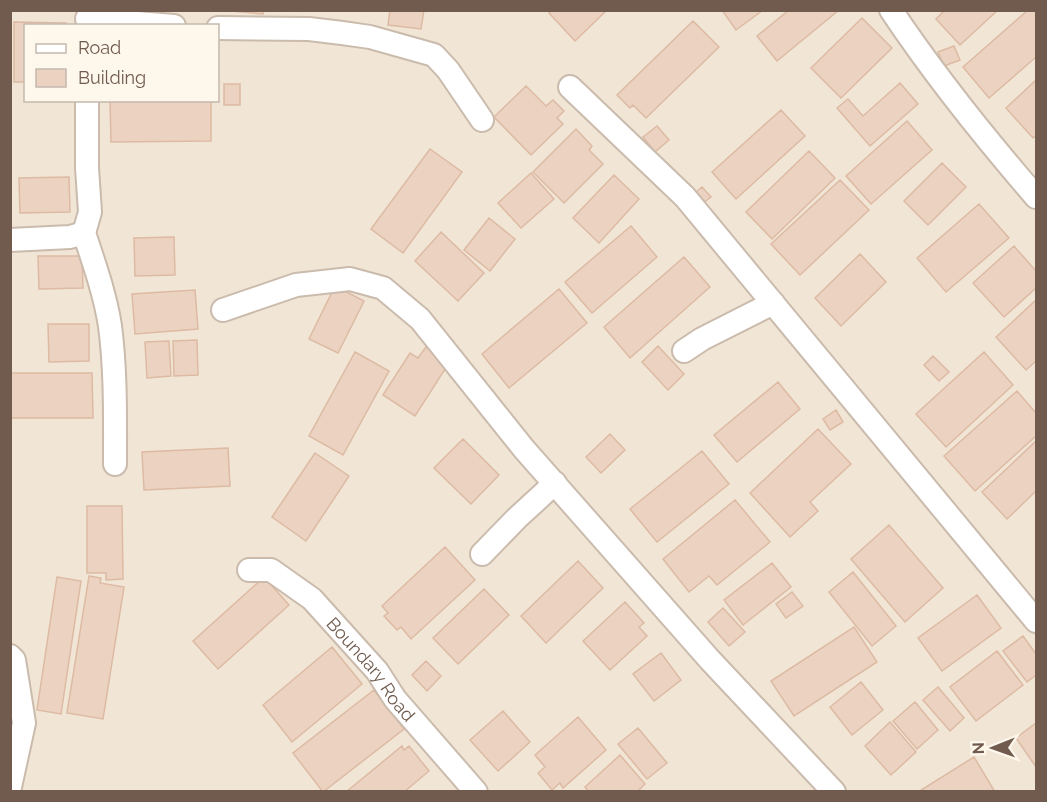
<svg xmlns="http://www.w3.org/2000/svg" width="1047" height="802" font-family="Raleway,sans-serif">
<rect width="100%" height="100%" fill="#faf2e6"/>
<path fill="#f1e5d5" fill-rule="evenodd" d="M 11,11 L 1036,11 L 1036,791 L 11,791 ZM 26,26 L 218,26 L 218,100 L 26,100 Z"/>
<path fill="#ecd3c1" stroke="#ddbaa3" stroke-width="1.5" d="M 219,10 L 264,10 L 263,14 Z
M 390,10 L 424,10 L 421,29 L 388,25 Z
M 552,10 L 607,10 L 575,41 L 549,13 Z
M 722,10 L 763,10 L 736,30 Z
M 789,10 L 839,10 L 777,61 L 757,36 Z
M 945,10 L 998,10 L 960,45 L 936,19 Z
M 1028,10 L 1036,10 L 1036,57 L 989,98 L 963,67 Z
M 862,18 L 892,48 L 841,98 L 811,68 Z
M 693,21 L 719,47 L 646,118 L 633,105 L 630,108 L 617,95 Z
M 14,22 L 66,23 L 66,26 L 26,26 L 26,82 L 14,82 Z
M 954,46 L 960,60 L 944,66 L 938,52 Z
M 1036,80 L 1036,135 L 1033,138 L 1006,108 Z
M 900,83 L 918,104 L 870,146 L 837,108 L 848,99 L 863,116 Z
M 224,84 L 240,84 L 240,105 L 224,105 Z
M 526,86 L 546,106 L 553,100 L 564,111 L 557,118 L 563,124 L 531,155 L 494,117 Z
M 110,100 L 211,100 L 211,141 L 111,142 Z
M 781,110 L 805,136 L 736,199 L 712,172 Z
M 907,121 L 932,150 L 871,204 L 846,176 Z
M 657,126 L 669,140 L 655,152 L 643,137 Z
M 576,129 L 592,146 L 589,150 L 603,164 L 564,203 L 533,172 Z
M 430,149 L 462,172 L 403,253 L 371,229 Z
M 809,151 L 835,178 L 772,239 L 746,212 Z
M 942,163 L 966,187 L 928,225 L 904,201 Z
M 531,173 L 554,199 L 521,228 L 498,203 Z
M 614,175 L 639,199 L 599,243 L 573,218 Z
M 69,177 L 70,212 L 20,213 L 19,178 Z
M 840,180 L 869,210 L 800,275 L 771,244 Z
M 702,187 L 711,197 L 703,203 L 695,193 Z
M 979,204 L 1009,238 L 946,292 L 917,258 Z
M 489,218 L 515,239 L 490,271 L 464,250 Z
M 631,226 L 657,257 L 592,313 L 565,282 Z
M 441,232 L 484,273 L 458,301 L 415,261 Z
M 174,237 L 175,275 L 135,276 L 134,238 Z
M 1014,246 L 1036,271 L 1036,288 L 1004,317 L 973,283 Z
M 860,254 L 886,282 L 841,326 L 815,298 Z
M 38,256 L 82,256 L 83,288 L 39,289 Z
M 684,257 L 710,287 L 630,358 L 604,327 Z
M 335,286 L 364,301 L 338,353 L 309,339 Z
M 559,289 L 587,323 L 509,388 L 482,354 Z
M 195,290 L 198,329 L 135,334 L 132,294 Z
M 1036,300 L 1036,361 L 1026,370 L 996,337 Z
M 48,324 L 89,324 L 89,361 L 49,362 Z
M 197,340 L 198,375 L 174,376 L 173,341 Z
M 169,341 L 171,376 L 147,378 L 145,342 Z
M 658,346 L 684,374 L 668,390 L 642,362 Z
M 426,347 L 449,363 L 415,416 L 383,395 L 410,353 L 418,358 Z
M 355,352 L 389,371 L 343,455 L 309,436 Z
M 984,352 L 1013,385 L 946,447 L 916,414 Z
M 933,356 L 949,372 L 939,381 L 924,365 Z
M 10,373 L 92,373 L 93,418 L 10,418 Z
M 778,382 L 800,409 L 737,462 L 714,435 Z
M 1017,391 L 1036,413 L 1036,436 L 975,491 L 944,456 Z
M 836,410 L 843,422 L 830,430 L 823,419 Z
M 818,429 L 851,464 L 810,502 L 818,511 L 790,537 L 750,493 Z
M 610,434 L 625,450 L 601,473 L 586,457 Z
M 463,439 L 499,475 L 471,504 L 434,468 Z
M 1036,441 L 1036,491 L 1007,519 L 982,492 Z
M 228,448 L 230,486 L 144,490 L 142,452 Z
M 702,451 L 729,484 L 657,542 L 630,509 Z
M 315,453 L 349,476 L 306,541 L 272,517 Z
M 735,500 L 770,542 L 717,585 L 709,576 L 689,592 L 663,559 Z
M 87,506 L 122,506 L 123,579 L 106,580 L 106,573 L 87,573 Z
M 889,525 L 943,588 L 905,622 L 851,559 Z
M 445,547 L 475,580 L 411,639 L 401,627 L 397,630 L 384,616 L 388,613 L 382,606 Z
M 578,561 L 603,588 L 546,643 L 521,616 Z
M 772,563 L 791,587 L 743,625 L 724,600 Z
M 853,572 L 896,626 L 872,646 L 829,592 Z
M 89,576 L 101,578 L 100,583 L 124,587 L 103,719 L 67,713 Z
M 57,577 L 81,581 L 61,714 L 37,710 Z
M 264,577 L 289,605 L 218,669 L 193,641 Z
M 484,589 L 509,615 L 458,664 L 433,638 Z
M 792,592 L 803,606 L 786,618 L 776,604 Z
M 977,595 L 1001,628 L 942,671 L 918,638 Z
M 625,602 L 644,623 L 639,627 L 647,636 L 610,670 L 583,641 Z
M 723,608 L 745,632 L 729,646 L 708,622 Z
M 854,627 L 877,662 L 794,716 L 771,681 Z
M 1023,636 L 1036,654 L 1036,675 L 1027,682 L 1003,651 Z
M 332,647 L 362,684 L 292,742 L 263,705 Z
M 997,651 L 1023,685 L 976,721 L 950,687 Z
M 661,653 L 681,680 L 654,701 L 633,674 Z
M 426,661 L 441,676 L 427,691 L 412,675 Z
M 861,682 L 883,710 L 852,735 L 830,707 Z
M 938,687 L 964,718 L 950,731 L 923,700 Z
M 374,690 L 404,729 L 323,792 L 293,753 Z
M 915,702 L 938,730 L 917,749 L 893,721 Z
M 503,711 L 530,742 L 498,771 L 470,740 Z
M 578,717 L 606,750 L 563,788 L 560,783 L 552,790 L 538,773 L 545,767 L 535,755 Z
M 890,722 L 916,752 L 891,775 L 865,746 Z
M 1036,723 L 1036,767 L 1016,738 Z
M 638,728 L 667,763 L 647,779 L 618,744 Z
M 402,746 L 404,750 L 409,746 L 429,771 L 404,792 L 346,792 Z
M 620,755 L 645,784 L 637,792 L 589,792 L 585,787 Z
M 974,757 L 995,792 L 918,792 Z"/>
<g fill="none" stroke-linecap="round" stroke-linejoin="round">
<defs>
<g id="street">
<path d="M 891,10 C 935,76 985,138 1036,197"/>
<path d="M 87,19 L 174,26"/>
<path d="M 218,28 L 309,29 L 342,33 L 370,37 L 434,55 L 448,70 L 482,120"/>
<path d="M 570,87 L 685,197 L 1036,621"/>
<path d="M 84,233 C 94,263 105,294 110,326 C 116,372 115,419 115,464"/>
<path d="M 10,240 L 70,237 L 84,233 L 90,212 L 87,168 L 87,100"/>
<path d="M 223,310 L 296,285 L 350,279 L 383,288 L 420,319 L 524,449 L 710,660 L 834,792"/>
<path d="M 684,351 L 702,339 L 773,303"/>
<path d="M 482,554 L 517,518 L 555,483"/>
<path id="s1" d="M 249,570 L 271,570 L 312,599 L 377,671 L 395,699 L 476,792"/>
<path d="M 10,656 L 14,660 L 24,723 L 10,787"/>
</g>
</defs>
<use href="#street" stroke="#cabbad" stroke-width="26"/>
<use href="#street" stroke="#fff" stroke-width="22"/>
</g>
<g text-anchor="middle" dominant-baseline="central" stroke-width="5" stroke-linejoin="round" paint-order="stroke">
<g font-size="18" fill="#705b4e" stroke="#fdf7ec">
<text stroke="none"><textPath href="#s1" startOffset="164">Boundary Road</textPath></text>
</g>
</g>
<rect width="1047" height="802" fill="none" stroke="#705b4e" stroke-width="24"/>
<rect x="24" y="24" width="195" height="78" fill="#fdf7ec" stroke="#c5b9ad" stroke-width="1.5"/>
<rect x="36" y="44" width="30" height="9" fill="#ffffff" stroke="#c5b9ad" stroke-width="1.5"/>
<text x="78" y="54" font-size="18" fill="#705b4e">Road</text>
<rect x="36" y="69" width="30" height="18" fill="#ecd3c1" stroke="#c5b9ad" stroke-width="1.5"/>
<text x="78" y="84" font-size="18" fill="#705b4e">Building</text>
<g transform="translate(993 748) rotate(269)" stroke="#fdf7ec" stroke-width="4.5" paint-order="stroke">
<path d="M0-4.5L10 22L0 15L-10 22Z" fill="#705b4e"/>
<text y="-9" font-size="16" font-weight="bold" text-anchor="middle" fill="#705b4e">N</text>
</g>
</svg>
